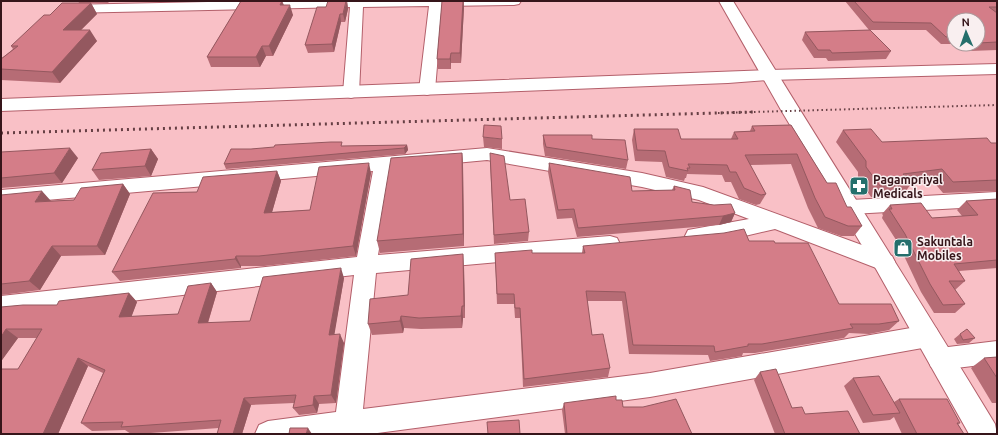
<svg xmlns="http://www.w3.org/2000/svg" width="998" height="435" font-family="Ubuntu,sans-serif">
<rect width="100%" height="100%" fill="#f9c0c6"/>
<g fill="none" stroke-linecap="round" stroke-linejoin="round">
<defs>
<path id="minor" d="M 255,1 L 521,1 L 519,4 L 514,5 L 442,6 L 435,90 L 433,93 L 427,95 L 421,93 L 419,90 L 429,6 L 363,7 L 359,93 L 357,96 L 351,98 L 345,96 L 343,93 L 350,7 L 66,13 L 61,12 L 59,9 L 61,6 L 66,5 Z
M 487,148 L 642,173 L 703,187 L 892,256 L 895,262 L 892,268 L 884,271 L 775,229 L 719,242 L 695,244 L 688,242 L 685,236 L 688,230 L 749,219 L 699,200 L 642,187 L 487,160 L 392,169 L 378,255 L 610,236 L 617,238 L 620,244 L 617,250 L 610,252 L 376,273 L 363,409 L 650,373 L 928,325 L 936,328 L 940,336 L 936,344 L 928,347 L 650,397 L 370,434 L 255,434 L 259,425 L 268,421 L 336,412 L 354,275 L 1,316 L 1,296 L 357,257 L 373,171 L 1,204 L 1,190 Z
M 997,192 L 997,206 L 851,214 L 844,212 L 841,207 L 844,202 L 851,200 Z
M 997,341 L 997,363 L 940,370 L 931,367 L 928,359 L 931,351 L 940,348 Z"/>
<path id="tertiary" d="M 997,64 L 997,74 L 769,80 L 728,83 L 1,111 L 1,99 L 769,70 Z"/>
<path id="secondary" d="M 719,1 L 733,1 C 819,143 909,282 995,424 L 997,434 L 969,434 L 876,269 L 781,110 Z"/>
</defs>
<use href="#minor" stroke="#b35f6a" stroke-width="2"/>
<use href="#tertiary" stroke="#b35f6a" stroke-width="2"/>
<use href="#secondary" stroke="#b35f6a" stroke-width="2"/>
<use href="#minor" fill="#fff" fill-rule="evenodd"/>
<use href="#tertiary" fill="#fff" fill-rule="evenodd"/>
<use href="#secondary" fill="#fff" fill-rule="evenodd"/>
<path stroke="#663f44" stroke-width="2" stroke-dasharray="1.5 3" stroke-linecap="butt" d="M 718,113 L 997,105"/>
<path stroke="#663f44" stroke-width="3" stroke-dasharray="2 4" stroke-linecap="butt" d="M 1,133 L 753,112"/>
</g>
<path fill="#b66c75" d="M 78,1 L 110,1 L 108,3 L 91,3 L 97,14 L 81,30 L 97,41 L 60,83 L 1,80 L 1,59 L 13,49 L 11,46 L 50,15 L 79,3 Z
M 241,1 L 282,1 L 284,5 L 293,15 L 273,56 L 266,56 L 260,67 L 211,67 L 207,57 Z
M 347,1 L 348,9 L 345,22 L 341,22 L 334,52 L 308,53 L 305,45 L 326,7 Z
M 442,1 L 464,1 L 464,7 L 461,63 L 451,63 L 451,69 L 438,69 L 437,59 Z
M 845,1 L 997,1 L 997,50 L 970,51 L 963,44 L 978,44 L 978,20 L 954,20 L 954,44 L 941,44 L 926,30 L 870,30 L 891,51 L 886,59 L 828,61 L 826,58 L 814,58 L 802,40 L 805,32 L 869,30 Z
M 791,125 L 827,183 L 862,226 L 854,236 L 841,236 L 818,228 L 808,208 L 791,164 L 750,165 L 766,194 L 760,204 L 756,205 L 739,199 L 731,182 L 725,182 L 722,175 L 687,174 L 686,178 L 685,178 L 684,181 L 666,177 L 662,162 L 635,161 L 632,140 L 634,129 L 681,139 L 731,139 L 734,132 L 750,131 L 752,126 Z
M 843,130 L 882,142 L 997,143 L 997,191 L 943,193 L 933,181 L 911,184 L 902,196 L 871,197 L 858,178 L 858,172 L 836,142 Z
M 543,135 L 628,160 L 626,169 L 545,156 L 543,144 Z
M 483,137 L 502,139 L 502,149 L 484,147 Z
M 407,145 L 408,150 L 405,154 L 226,169 L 224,164 L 251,149 L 344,146 Z
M 151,149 L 158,159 L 151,176 L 99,180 L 92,170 Z
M 1,152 L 78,158 L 62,183 L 1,188 Z
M 462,153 L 463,165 L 464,246 L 380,253 L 377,241 Z
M 490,162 L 510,200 L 529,232 L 528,241 L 494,244 Z
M 549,163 L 632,191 L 672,190 L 674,186 L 692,202 L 735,213 L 731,222 L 719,225 L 577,237 L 572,218 L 557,219 L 548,172 Z
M 277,171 L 281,181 L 272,212 L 310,210 L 371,173 L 356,256 L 264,266 L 241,266 L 241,268 L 120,281 L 112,272 L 197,192 Z
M 123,184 L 130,194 L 105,255 L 61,256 L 40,290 L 1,295 L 1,195 L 51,201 L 74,200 Z
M 997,199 L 997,268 L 959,271 L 965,281 L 955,290 L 965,304 L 955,313 L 934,313 L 921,292 L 898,243 L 882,218 L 883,215 L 882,214 L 890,205 L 932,218 L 962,216 L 957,210 L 966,201 Z
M 749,241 L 775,243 L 839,304 L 899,321 L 889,330 L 869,334 L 849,333 L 844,338 L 755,353 L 743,353 L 742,356 L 710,361 L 708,355 L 629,354 L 622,301 L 587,301 L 592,335 L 610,368 L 608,377 L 523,387 L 520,318 L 515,318 L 514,304 L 497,304 L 495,253 L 582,253 L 583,246 Z
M 464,267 L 465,318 L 463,318 L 462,328 L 421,329 L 404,328 L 403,333 L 372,335 L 368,324 L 408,295 Z
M 344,278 L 334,334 L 344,343 L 336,403 L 319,404 L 317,413 L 299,415 L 293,408 L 294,403 L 251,405 L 242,434 L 217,434 L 219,428 L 137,434 L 131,434 L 125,430 L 92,431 L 81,423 L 103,373 L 88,366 L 58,434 L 1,434 L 18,369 L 37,338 L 18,338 L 2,360 L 1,360 L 1,307 L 57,305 L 129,293 L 137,302 L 131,317 L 178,314 L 211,283 L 217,292 L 208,323 L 250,321 Z
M 960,334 L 975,338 L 969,343 L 957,344 L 954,339 Z
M 997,357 L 997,403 L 992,403 L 971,368 L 984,358 Z
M 760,372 L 792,408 L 805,414 L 860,434 L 775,434 L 754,380 Z
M 853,378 L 894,402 L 899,399 L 960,423 L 958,424 L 964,434 L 902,434 L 894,417 L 890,420 L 863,423 L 844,386 Z
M 616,400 L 623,407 L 692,434 L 565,434 L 562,410 L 564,403 Z"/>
<path fill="#94585f" d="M 282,1 L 285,10 L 280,5 Z
M 347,1 L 348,9 L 345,22 L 343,14 Z
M 463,1 L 464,7 L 461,63 L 460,53 Z
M 91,3 L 97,14 L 70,41 L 63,30 Z
M 290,5 L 293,15 L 273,56 L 269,46 Z
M 340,14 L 341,22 L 334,52 L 332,44 Z
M 90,30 L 97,41 L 60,83 L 52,72 Z
M 262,46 L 266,56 L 260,67 L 256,57 Z
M 451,53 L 451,69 L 450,59 Z
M 407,145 L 408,150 L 405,154 L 404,148 Z
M 70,148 L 78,158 L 62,183 L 54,173 Z
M 151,149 L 158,159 L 151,176 L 145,166 Z
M 462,153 L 463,165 L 464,246 L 463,234 Z
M 369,163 L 371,173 L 356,256 L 353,246 Z
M 277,171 L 281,181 L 269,223 L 264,213 Z
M 123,184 L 130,194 L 105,255 L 97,246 Z
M 42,191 L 51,201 L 35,202 Z
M 735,213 L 731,222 L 719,225 L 723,216 Z
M 52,246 L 61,256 L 40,290 L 29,281 Z
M 463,254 L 464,267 L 465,318 L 464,306 Z
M 236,256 L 241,266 L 241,268 L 235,259 Z
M 341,268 L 344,278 L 333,343 L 329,335 Z
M 211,283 L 217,292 L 205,332 L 198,323 Z
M 129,293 L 137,302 L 128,326 L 119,317 Z
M 462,306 L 463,318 L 462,328 L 461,316 Z
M 401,316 L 404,328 L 403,333 L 400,321 Z
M 6,329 L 18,338 L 2,360 L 1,359 L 1,337 Z
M 340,334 L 344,343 L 336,403 L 331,395 Z
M 78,358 L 88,366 L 58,434 L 43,434 Z
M 314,396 L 319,404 L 317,413 L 313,405 Z
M 244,398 L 251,405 L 242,434 L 233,434 Z
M 308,428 L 312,434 L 306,434 Z"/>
<path fill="#d47d88" stroke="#94585f" d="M 241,1 L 282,1 L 280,5 L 290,5 L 269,46 L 262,46 L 256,57 L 207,57 Z
M 328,1 L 346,1 L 343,14 L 340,14 L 332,44 L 305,45 L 317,7 L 326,7 Z
M 442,1 L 463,1 L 460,53 L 451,53 L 450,59 L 437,59 Z
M 854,1 L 997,1 L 997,7 L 989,7 L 997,13 L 997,42 L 978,43 L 978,20 L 954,20 L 954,36 L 946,37 L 931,23 L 873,22 Z
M 62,3 L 91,3 L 63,30 L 90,30 L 52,72 L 1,69 L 1,59 L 18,46 L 11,46 L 44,15 L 50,15 Z
M 870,30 L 891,51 L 832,53 L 830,50 L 818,50 L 805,32 Z
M 484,125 L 501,126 L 502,139 L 483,137 Z
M 791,125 L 827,183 L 836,183 L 847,207 L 851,207 L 862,226 L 848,226 L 825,217 L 815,198 L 797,154 L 745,155 L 766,194 L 761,195 L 744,188 L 736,172 L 730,172 L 727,165 L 688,164 L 690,168 L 687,168 L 688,171 L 669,167 L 665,151 L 637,150 L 634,129 L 678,129 L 681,139 L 738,139 L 734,132 L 755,131 L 752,126 Z
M 871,129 L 882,142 L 987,138 L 991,143 L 997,143 L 997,180 L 953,182 L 942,169 L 903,174 L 911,184 L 880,186 L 866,167 L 866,161 L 843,130 Z
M 543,135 L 592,135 L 592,139 L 625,140 L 628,160 L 546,147 Z
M 331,142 L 342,142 L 341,146 L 407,145 L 404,148 L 224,164 L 231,149 L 251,149 L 274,147 L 275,145 Z
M 70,148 L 54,173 L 1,178 L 1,152 Z
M 151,149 L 145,166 L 92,170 L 101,153 Z
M 462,153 L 463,234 L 377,241 L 391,158 Z
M 490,153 L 504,156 L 510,200 L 525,199 L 529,232 L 494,235 Z
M 369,163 L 353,246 L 259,256 L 236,256 L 235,259 L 112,272 L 153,193 L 197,192 L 203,177 L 277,171 L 264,213 L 310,210 L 319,167 Z
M 549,163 L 630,177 L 632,191 L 675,190 L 674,186 L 690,190 L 692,202 L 714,205 L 731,204 L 735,213 L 723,216 L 578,228 L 574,209 L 558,210 Z
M 123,184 L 97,246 L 52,246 L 29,281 L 1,284 L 1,195 L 42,191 L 35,202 L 74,200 L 81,188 Z
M 997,199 L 997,260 L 954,264 L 965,281 L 949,281 L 965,304 L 943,305 L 930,284 L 905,234 L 889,209 L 892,209 L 890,205 L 921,203 L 932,218 L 978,215 L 966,201 Z
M 744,229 L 749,241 L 774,241 L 775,243 L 808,243 L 839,304 L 891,304 L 899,321 L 879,324 L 850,324 L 853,328 L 762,344 L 748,344 L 748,346 L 715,352 L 714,346 L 633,345 L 625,292 L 586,291 L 592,335 L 603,334 L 610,368 L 524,379 L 520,308 L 515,308 L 514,294 L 497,294 L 495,253 L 532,250 L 532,253 L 585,253 L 583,246 L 724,233 Z
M 463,254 L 464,306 L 462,306 L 461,316 L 419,318 L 401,316 L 400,321 L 368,324 L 370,299 L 408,295 L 411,259 Z
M 341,268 L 329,335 L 340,334 L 331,395 L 314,396 L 313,405 L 293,408 L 296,395 L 244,398 L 233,434 L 217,434 L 221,420 L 121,427 L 123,422 L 81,423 L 105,370 L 78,358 L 43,434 L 1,434 L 1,369 L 18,369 L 42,329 L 6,329 L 1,337 L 1,307 L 23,305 L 57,305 L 59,301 L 129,293 L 119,317 L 178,314 L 188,286 L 211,283 L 198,323 L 250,321 L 263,277 Z
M 967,329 L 975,338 L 963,340 L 960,334 Z
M 997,357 L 997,378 L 984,358 Z
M 776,369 L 792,408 L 802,407 L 805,414 L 848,411 L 860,434 L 785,434 L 760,372 Z
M 879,376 L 900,413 L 873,415 L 853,378 Z
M 616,396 L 616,400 L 622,400 L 623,407 L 643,407 L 676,399 L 692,434 L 567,434 L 564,403 Z
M 899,399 L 947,399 L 960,423 L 957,423 L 964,434 L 917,434 Z
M 519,420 L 520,434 L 488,434 L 487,422 Z
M 290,428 L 308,428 L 306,434 L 289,434 Z"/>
<defs>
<symbol id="pharmacy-square" viewBox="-11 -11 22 22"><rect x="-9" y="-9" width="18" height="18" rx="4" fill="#246f6c" stroke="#f9eff0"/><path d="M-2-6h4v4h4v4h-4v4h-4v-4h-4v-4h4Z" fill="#fff"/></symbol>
<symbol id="shop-square" viewBox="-11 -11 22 22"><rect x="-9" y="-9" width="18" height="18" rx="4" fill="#246f6c" stroke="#f9eff0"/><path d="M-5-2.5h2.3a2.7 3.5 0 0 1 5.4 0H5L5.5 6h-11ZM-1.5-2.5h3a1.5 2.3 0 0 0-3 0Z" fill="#fff"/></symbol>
</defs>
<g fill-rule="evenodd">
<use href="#pharmacy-square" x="848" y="175" width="22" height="22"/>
<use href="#shop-square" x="892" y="237" width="22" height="22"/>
</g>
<g text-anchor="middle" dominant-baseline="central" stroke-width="3" stroke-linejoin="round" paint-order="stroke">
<g font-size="12" font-weight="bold" fill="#36151a" stroke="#f9eff0" text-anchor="start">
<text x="873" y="179">Pagampriyal<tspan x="873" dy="14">Medicals</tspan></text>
<text x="917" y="241">Sakuntala<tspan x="917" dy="14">Mobiles</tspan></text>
</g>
</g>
<rect width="998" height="435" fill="none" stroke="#36151a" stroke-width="4"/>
<g transform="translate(966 32) rotate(358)"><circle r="19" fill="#f9eff0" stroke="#ab989a"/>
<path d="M0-3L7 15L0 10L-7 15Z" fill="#246f6c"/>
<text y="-6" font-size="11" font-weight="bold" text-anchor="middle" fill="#36151a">N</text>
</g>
</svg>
